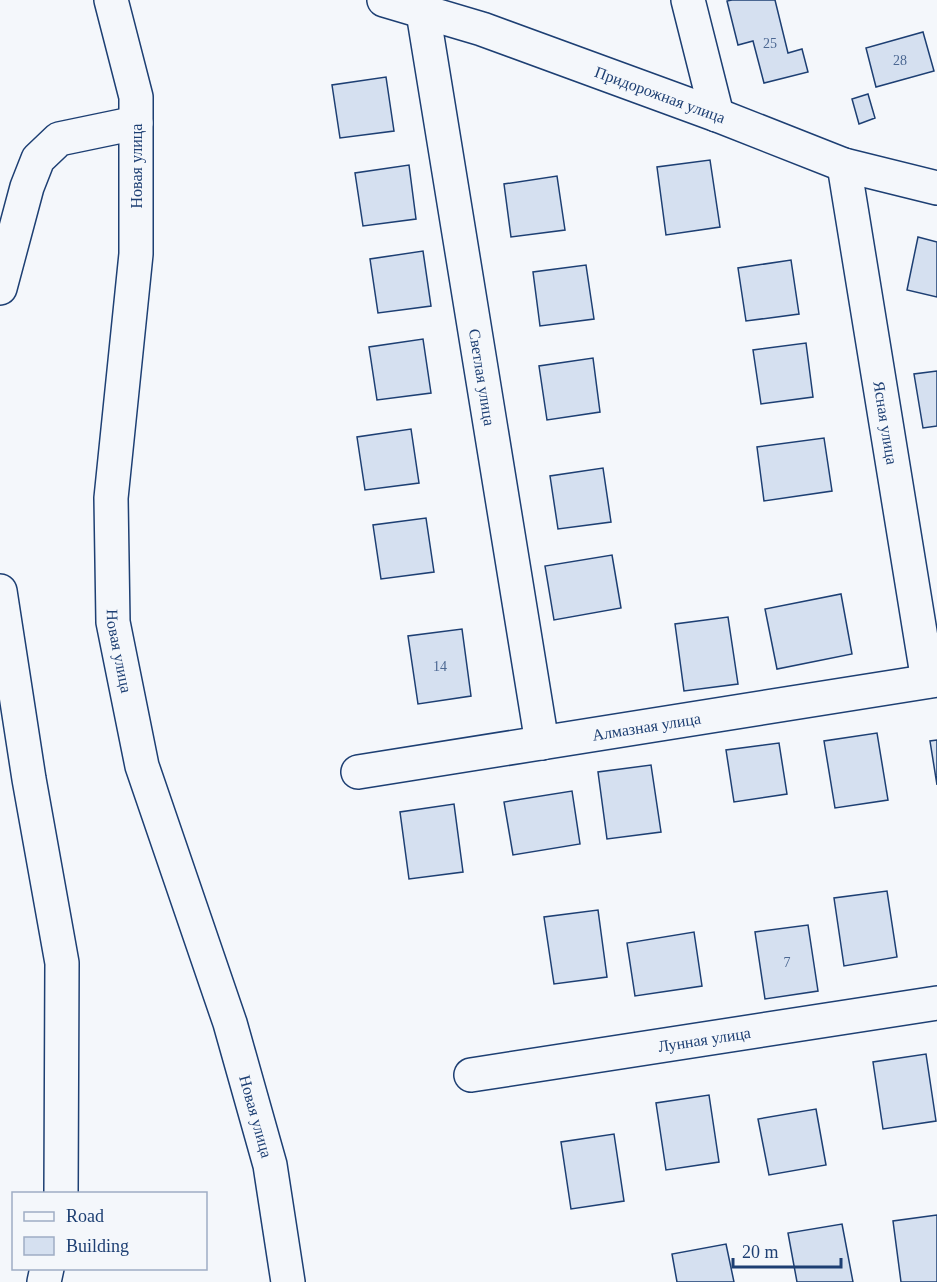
<svg xmlns="http://www.w3.org/2000/svg" width="937" height="1282" font-family="Georgia,serif">
<rect width="100%" height="100%" fill="#f4f7fb"/>
<path fill="#d5e0f0" stroke="#1d3f73" stroke-width="1.5" d="M 732,0 L 775,0 L 788,53 L 802,49 L 808,72 L 764,83 L 753,41 L 738,45 L 727,1 Z
M 923,32 L 934,71 L 876,87 L 866,48 Z
M 386,77 L 394,131 L 340,138 L 332,85 Z
M 868,94 L 875,118 L 859,124 L 852,99 Z
M 710,160 L 720,227 L 666,235 L 657,167 Z
M 409,165 L 416,219 L 363,226 L 355,173 Z
M 557,176 L 565,230 L 511,237 L 504,184 Z
M 918,237 L 937,242 L 937,297 L 907,290 Z
M 423,251 L 431,306 L 378,313 L 370,259 Z
M 791,260 L 799,314 L 746,321 L 738,268 Z
M 586,265 L 594,319 L 540,326 L 533,272 Z
M 423,339 L 431,393 L 377,400 L 369,347 Z
M 806,343 L 813,397 L 761,404 L 753,350 Z
M 593,358 L 600,412 L 547,420 L 539,366 Z
M 937,371 L 937,426 L 923,428 L 914,374 Z
M 411,429 L 419,483 L 365,490 L 357,437 Z
M 824,438 L 832,491 L 764,501 L 757,447 Z
M 603,468 L 611,522 L 558,529 L 550,476 Z
M 426,518 L 434,572 L 381,579 L 373,525 Z
M 612,555 L 621,608 L 554,620 L 545,566 Z
M 841,594 L 852,654 L 777,669 L 765,609 Z
M 728,617 L 738,684 L 684,691 L 675,624 Z
M 462,629 L 471,696 L 418,704 L 408,636 Z
M 877,733 L 888,800 L 835,808 L 824,741 Z
M 937,740 L 937,785 L 930,741 Z
M 779,743 L 787,794 L 734,802 L 726,750 Z
M 651,765 L 661,832 L 607,839 L 598,772 Z
M 572,791 L 580,844 L 513,855 L 504,802 Z
M 454,804 L 463,872 L 409,879 L 400,812 Z
M 887,891 L 897,957 L 844,966 L 834,898 Z
M 598,910 L 607,977 L 554,984 L 544,917 Z
M 808,925 L 818,991 L 765,999 L 755,932 Z
M 694,932 L 702,986 L 635,996 L 627,943 Z
M 926,1054 L 936,1121 L 883,1129 L 873,1062 Z
M 709,1095 L 719,1162 L 666,1170 L 656,1103 Z
M 816,1109 L 826,1165 L 769,1175 L 758,1119 Z
M 614,1134 L 624,1201 L 571,1209 L 561,1142 Z
M 937,1215 L 937,1282 L 901,1282 L 893,1221 Z
M 842,1224 L 853,1282 L 797,1282 L 788,1233 Z
M 726,1244 L 734,1282 L 677,1282 L 672,1254 Z"/>
<g fill="none" stroke-linecap="round" stroke-linejoin="round">
<defs>
<g id="street">
<path id="s1" d="M 384,0 L 482,29 L 717,115 L 844,165 L 937,188"/>
<path d="M 688,0 L 717,115"/>
<path id="s2" d="M 423,12 L 542,743"/>
<path id="s3" d="M 844,165 L 928,681"/>
<path d="M 0,288 L 27,187 L 38,159 L 59,139 L 136,123"/>
<path d="M 0,591 L 29,779 L 62,963 L 61,1194"/>
<path id="s4" d="M 358,772 L 937,680"/>
<path id="s5" d="M 471,1075 L 937,1003"/>
<path d="M 44,1282 L 47,1268"/>
</g>
<g id="secondary">
<path id="s6" d="M 111,0 L 136,97 L 136,254 L 111,498 L 113,622 L 142,766 L 230,1023 L 270,1165 L 288,1282"/>
</g>
</defs>
<use href="#street" stroke="#1d3f73" stroke-width="36"/>
<use href="#secondary" stroke="#1d3f73" stroke-width="36"/>
<use href="#street" stroke="#f4f7fb" stroke-width="33"/>
<use href="#secondary" stroke="#f4f7fb" stroke-width="33"/>
</g>
<g text-anchor="middle" dominant-baseline="central" stroke-width="4.5" stroke-linejoin="round" paint-order="stroke">
<g font-size="14" fill="#4b6792">
<text x="770" y="43">25</text>
<text x="900" y="60">28</text>
<text x="440" y="666">14</text>
<text x="787" y="962">7</text>
</g>
<g font-size="16" fill="#1d3f73" stroke="#f4f7fb">
<text stroke="none"><textPath href="#s1" startOffset="292">Придорожная улица</textPath></text>
<text transform="translate(136 166) rotate(-90)">Новая улица</text>
<text stroke="none"><textPath href="#s2" startOffset="370">Светлая улица</textPath></text>
<text stroke="none"><textPath href="#s3" startOffset="261">Ясная улица</textPath></text>
<text stroke="none"><textPath href="#s6" startOffset="656">Новая улица</textPath></text>
<text stroke="none"><textPath href="#s4" startOffset="292">Алмазная улица</textPath></text>
<text stroke="none"><textPath href="#s5" startOffset="236">Лунная улица</textPath></text>
<text stroke="none"><textPath href="#s6" startOffset="1142">Новая улица</textPath></text>
</g>
</g>
<rect x="12" y="1192" width="195" height="78" fill="#f4f7fb" stroke="#9eadc5" stroke-width="1.5"/>
<rect x="24" y="1212" width="30" height="9" fill="#f4f7fb" stroke="#9eadc5" stroke-width="1.5"/>
<text x="66" y="1222" font-size="18" fill="#1d3f73">Road</text>
<rect x="24" y="1237" width="30" height="18" fill="#d5e0f0" stroke="#9eadc5" stroke-width="1.5"/>
<text x="66" y="1252" font-size="18" fill="#1d3f73">Building</text>
<path d="M733 1258v9h108v-9" fill="none" stroke="#1d3f73" stroke-width="3"/>
<text x="742" y="1258" font-size="18" fill="#1d3f73" stroke="#f4f7fb" stroke-width="4.5" paint-order="stroke">20 m</text>
</svg>
